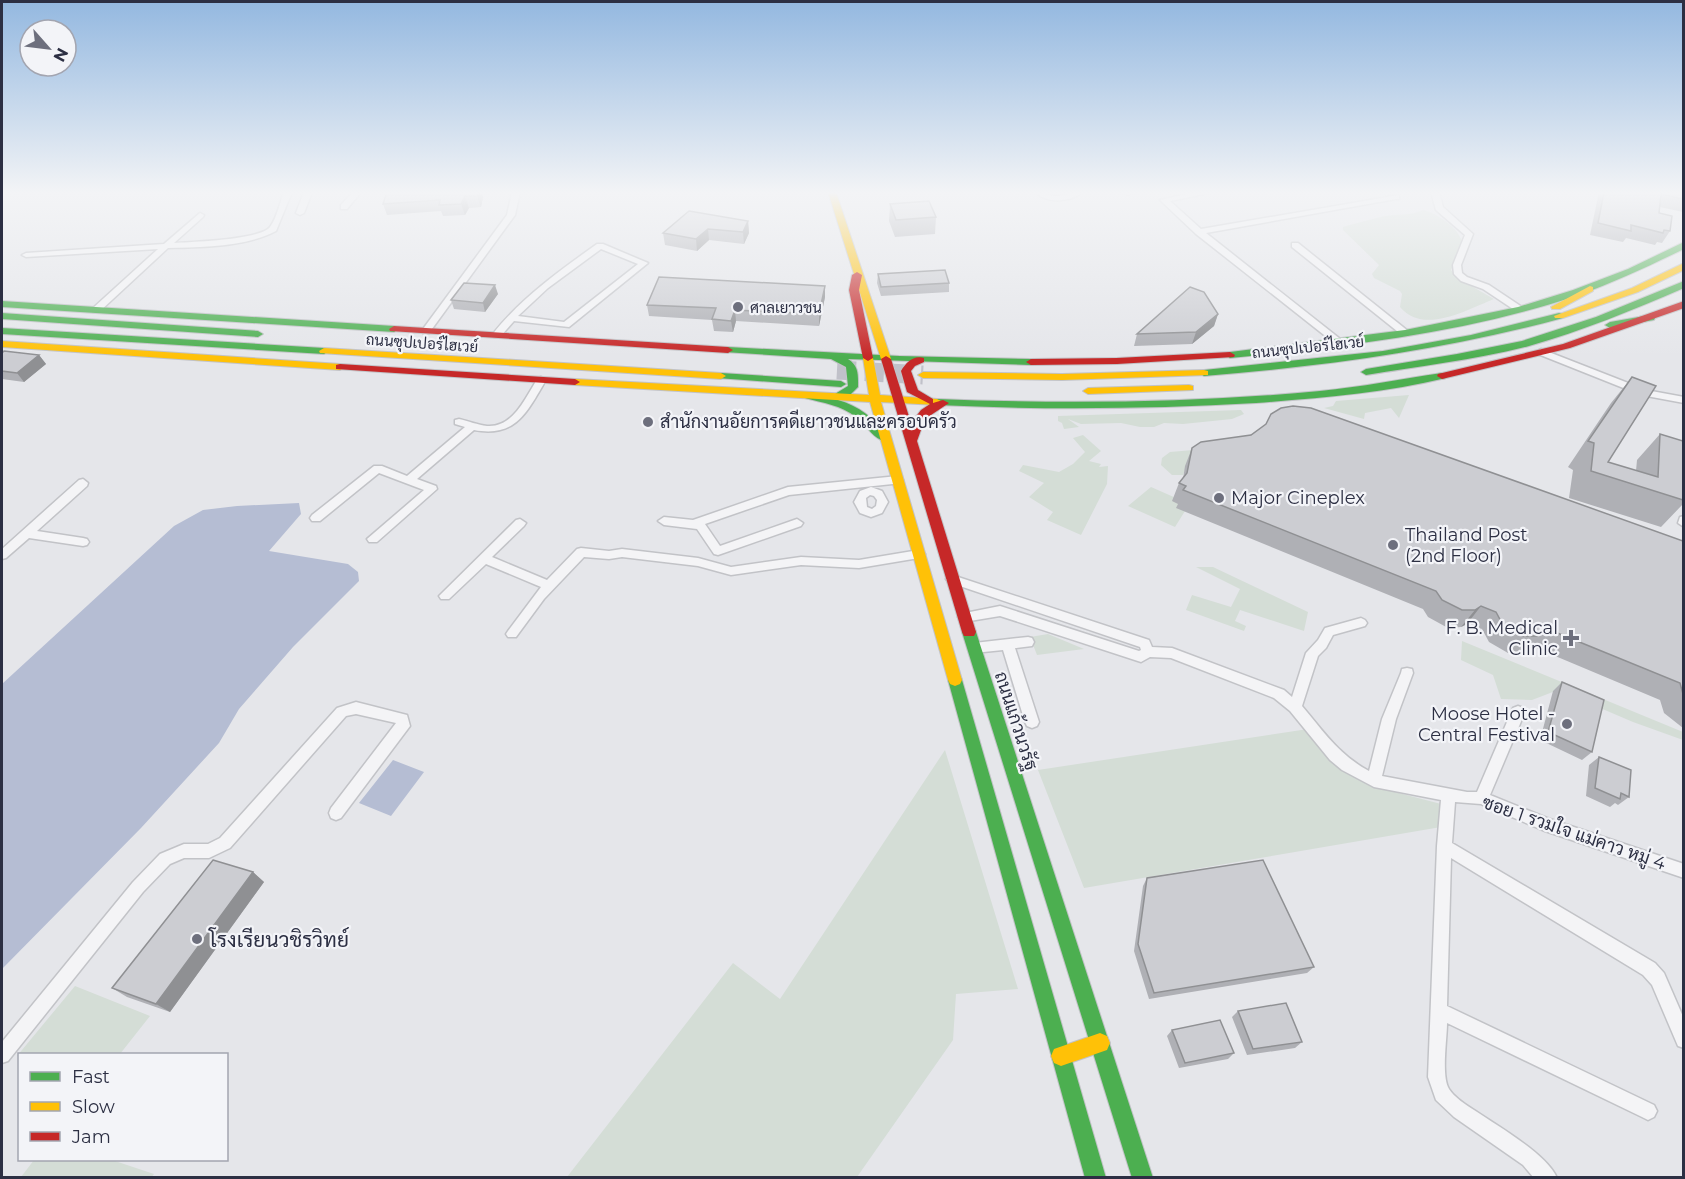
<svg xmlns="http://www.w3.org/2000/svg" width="1685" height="1179" font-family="Montserrat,Sarabun,sans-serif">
<rect width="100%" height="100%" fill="#e5e6ea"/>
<path fill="#d4ddd6" d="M 1423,210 C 1435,212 1461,229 1462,243 C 1463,251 1454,262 1451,270 L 1459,279 L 1494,299 C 1466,310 1424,335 1400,307 L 1402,294 L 1400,291 L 1374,278 L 1372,274 L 1379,265 L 1343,230 L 1343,227 C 1357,223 1371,219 1385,216 C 1398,214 1410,216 1423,210 Z
M 1409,395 L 1399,418 L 1391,408 L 1365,413 L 1364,419 L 1324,408 L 1333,406 L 1336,401 Z
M 1241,410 L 1244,414 L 1232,419 L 1183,424 L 1164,423 L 1154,427 L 1140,427 L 1121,423 L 1081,424 L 1068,419 L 1079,427 L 1064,429 L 1062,423 L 1058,421 L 1058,416 Z
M 1083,435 L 1101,451 L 1089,461 L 1101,464 L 1099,467 L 1108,466 L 1107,484 L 1081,535 L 1047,520 L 1053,512 L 1029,497 L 1044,483 L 1019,471 L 1023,465 L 1059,472 L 1073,464 L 1085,452 L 1073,438 Z
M 1193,450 L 1183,475 L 1172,475 L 1161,465 L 1162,458 L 1170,452 Z
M 1151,487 L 1176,498 L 1185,511 L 1175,527 L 1128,506 Z
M 1196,567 L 1213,567 L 1308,612 L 1304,631 L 1240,610 L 1235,621 L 1246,626 L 1244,631 L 1186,610 L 1192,595 L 1231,607 L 1240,589 Z
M 1048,634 L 1084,649 L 1037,655 L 1030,637 Z
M 1462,641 L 1683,732 L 1683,740 L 1633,722 L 1558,690 L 1532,700 L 1501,699 L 1493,675 L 1461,660 Z
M 1308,729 L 1331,759 L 1368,785 L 1441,804 L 1441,827 L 1084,888 L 1038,770 Z
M 945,750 L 1018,989 L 956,994 L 953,1040 L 857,1177 L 567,1177 L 733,963 L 780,999 Z
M 75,986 L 150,1016 L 120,1054 L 17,1056 Z
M 34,1160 L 112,1160 L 154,1174 L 151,1178 L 21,1177 Z"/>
<path fill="#b5bdd3" d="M 299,503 L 301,514 L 269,551 L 348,564 L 358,572 L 359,581 L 293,647 L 239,709 L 219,743 L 141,828 L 2,969 L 2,684 L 174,526 L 203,510 L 237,506 Z
M 393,760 L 424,772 L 391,816 L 359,803 Z"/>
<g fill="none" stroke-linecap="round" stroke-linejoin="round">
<path stroke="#c0c1c9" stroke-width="19" stroke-dasharray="19 9" stroke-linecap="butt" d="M 837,370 L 923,375"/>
<defs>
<path id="street" d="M 284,192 L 292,192 L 276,231 C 246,247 202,247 168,248 L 99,312 L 93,312 L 93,308 L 158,249 L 26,257 L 22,255 L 26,253 L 164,244 L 200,213 L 204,215 L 203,217 L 174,243 C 191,242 260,240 270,227 C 277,218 280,202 284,192 Z
M 304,192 L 312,192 L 304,213 L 300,215 L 296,213 Z
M 353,192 L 361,192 L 347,209 L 341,209 L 341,205 Z
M 512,192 L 520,192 L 515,215 L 429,333 L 423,333 L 423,329 L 507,215 Z
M 1035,192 C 1043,192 1048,196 1056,196 C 1065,196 1073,192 1082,193 C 1068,202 1048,204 1035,192 Z
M 1123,192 L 1131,192 L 1132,193 L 1128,195 Z
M 1196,192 L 1214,192 L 1170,201 L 1201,229 L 1399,195 L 1399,199 L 1396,199 L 1206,233 L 1344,342 L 1344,346 L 1338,346 L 1196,234 L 1160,200 Z
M 1431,192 L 1439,192 L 1443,207 L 1473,234 L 1461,265 L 1462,273 L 1467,277 L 1489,285 L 1522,307 L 1522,311 L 1516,311 L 1483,289 L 1461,281 L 1454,274 L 1453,265 L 1465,235 L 1436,210 Z
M 1292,243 L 1298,243 L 1408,331 L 1408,335 L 1402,335 L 1292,247 Z
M 597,244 L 603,244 L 648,263 L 569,327 L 514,321 L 500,337 L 494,337 L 492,335 C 520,299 559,271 597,244 ZM 601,249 L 638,264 L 564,322 L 518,316 L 548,288 Z
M 1541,349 L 1646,390 L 1684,397 L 1684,403 L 1641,395 L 1538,354 L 1536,352 Z
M 541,377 L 546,380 C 527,412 516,438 474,430 L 417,479 L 436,486 L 437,489 L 377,542 L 369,542 L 367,539 L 424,490 L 379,473 L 320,521 L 312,521 L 310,518 L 312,515 L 374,466 L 382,466 L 407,476 L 465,427 L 455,424 L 455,420 L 459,419 C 468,421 478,425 487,426 C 514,428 526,396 538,378 Z
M 898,476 L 903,480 L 902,483 L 789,495 L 705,524 L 720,546 L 797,519 L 803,523 L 801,526 L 718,555 L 714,554 L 697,529 L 664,525 L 658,521 L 664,517 L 693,520 L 788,487 Z
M 83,479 L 88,483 L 87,486 L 37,531 L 83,538 L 87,539 L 89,542 L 87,545 L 83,546 L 29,538 L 6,558 L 2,559 L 2,549 L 79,480 Z
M 871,487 L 882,491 L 888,502 L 882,513 L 871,517 L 860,513 L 854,502 L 860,491 ZM 870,495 L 874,496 L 877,500 L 876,506 L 872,509 L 867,507 L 866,498 Z
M 1684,516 L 1684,527 L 1678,523 L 1680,517 Z
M 520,519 L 526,523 L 524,526 L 492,557 L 547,580 L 577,549 L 581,548 L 609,551 L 622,549 L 698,558 L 731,567 L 801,557 L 859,560 L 919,550 L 925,554 L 919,558 L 859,568 L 801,565 L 731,575 L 698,566 L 622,557 L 609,559 L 584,557 L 544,599 L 516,637 L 508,637 L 506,634 L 508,631 L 541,587 L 486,564 L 449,599 L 441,599 L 439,596 L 516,520 Z
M 952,575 L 1149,640 L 1152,647 L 1172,648 L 1284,690 L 1292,697 L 1306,653 L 1318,640 L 1325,628 L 1361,618 L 1365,620 L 1367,623 L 1365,626 L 1333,635 L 1326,648 L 1318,656 L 1302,706 C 1324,732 1339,755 1369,771 L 1382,719 L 1401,673 L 1402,669 L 1407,668 L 1412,669 L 1413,673 L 1396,719 L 1382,776 L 1467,792 L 1477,792 L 1513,708 L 1518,706 L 1523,708 L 1525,712 L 1490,795 L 1547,818 L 1684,864 L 1684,878 L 1545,831 L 1481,804 L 1455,802 L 1452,843 L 1655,963 L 1664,973 L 1684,1019 L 1684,1048 L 1678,1046 L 1652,985 L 1643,975 L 1451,858 L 1447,1006 L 1654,1105 L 1657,1111 L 1654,1117 L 1648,1120 L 1642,1117 L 1447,1023 C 1447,1039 1441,1076 1449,1089 C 1454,1097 1466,1105 1474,1110 C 1496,1125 1547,1154 1557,1178 L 1534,1178 L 1523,1165 L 1454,1117 L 1436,1100 L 1428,1077 L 1437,846 L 1441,800 L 1374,787 L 1342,770 L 1330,760 L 1290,711 L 1274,698 L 1171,658 L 1150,657 L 1141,662 L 1000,616 L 964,622 L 960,620 L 958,617 L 960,614 L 1000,606 L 1139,651 L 1141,650 L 1140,647 L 948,582 L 946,579 Z
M 1028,637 L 1032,638 L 1034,642 L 1032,646 L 1015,648 L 1039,722 L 1037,726 L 1032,728 L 1027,726 L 1025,722 L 1003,650 L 974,653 L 970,652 L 968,648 L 970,644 L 974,643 Z
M 356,702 L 407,715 L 410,726 L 341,818 L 336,820 L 331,818 L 329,813 L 331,808 L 396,723 L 356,714 L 346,716 L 230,848 L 209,858 L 184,858 L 170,864 L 143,892 L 8,1061 L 2,1063 L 2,1042 L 133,882 L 160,854 L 184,844 L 208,844 L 220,838 L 337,708 Z"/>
<path id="fast" d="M 1684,242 L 1684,249 C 1649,266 1615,282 1579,295 C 1467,333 1348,346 1230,358 L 1225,355 L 1230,352 L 1405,330 L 1518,307 L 1573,290 L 1628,269 Z
M 1684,281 L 1684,288 C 1633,310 1582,331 1529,346 C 1475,360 1420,366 1366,375 L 1361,372 L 1366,369 L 1457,354 L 1522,341 L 1596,317 Z
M 2,301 L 394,326 L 399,329 L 394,332 L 2,307 Z
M 2,313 L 258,331 L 263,334 L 258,337 L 2,319 Z
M 1559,313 L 1563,314 L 1563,318 C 1445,350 1326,366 1204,376 L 1199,373 L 1204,370 L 1383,351 L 1471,335 Z
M 1650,315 L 1655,318 L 1654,320 L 1610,328 L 1605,325 L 1610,322 Z
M 2,328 L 324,348 L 329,351 L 324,354 L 2,334 Z
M 728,347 L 899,356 L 1031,359 L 1036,362 L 1031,365 L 848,359 C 859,366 858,375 858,387 L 850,395 L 838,400 C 859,406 874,418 887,436 L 881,440 C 871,436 865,423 856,417 C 841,405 823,403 805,398 L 803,396 L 809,393 L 830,397 L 848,386 L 846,367 L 831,359 L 724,352 L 723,350 Z
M 721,373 L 841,381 L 846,384 L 841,387 L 717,378 L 716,376 Z
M 1442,373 L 1447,376 L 1446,378 C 1384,393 1319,398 1256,403 C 1150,409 1043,410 937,405 L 931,402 L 937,399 C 1065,404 1193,403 1320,391 C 1361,387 1401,379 1442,373 Z
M 969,626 L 974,628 L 976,632 L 1153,1178 L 1132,1178 L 962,632 L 964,628 Z
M 955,674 L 960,676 L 962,680 L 1106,1178 L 1085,1178 L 948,680 L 950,676 Z"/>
<path id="slow" d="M 828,192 L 836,192 L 891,359 L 890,361 L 882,361 L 881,359 Z
M 1684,263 L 1684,270 L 1638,292 L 1563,318 L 1555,318 L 1554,316 L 1632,288 Z
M 1590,286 L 1593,287 L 1593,291 L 1560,309 L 1552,309 L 1551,307 Z
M 2,341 L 340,364 L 345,367 L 340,370 L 2,347 Z
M 324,348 L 721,373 L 726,376 L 721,379 L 320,353 L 319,351 Z
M 868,355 L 873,358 L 880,395 L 937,399 L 943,402 L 937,405 L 881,402 L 962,680 L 960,684 L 955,686 L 950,684 L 948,680 L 870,402 L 575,385 L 570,382 L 575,379 L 869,395 L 863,358 Z
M 1204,370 L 1208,371 L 1208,375 L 1062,380 L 923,378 L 918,375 L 923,372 L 1062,374 Z
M 1189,385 L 1193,386 L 1193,390 L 1088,394 L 1083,391 L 1088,388 Z
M 1100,1033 L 1107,1036 L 1110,1043 L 1107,1050 L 1061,1066 L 1054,1063 L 1051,1056 L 1054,1049 Z"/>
<path id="jam" d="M 857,272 L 862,275 L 859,290 L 873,358 L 868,361 L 863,358 L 849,290 L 852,275 Z
M 1684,301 L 1684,308 L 1570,348 L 1442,379 L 1437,376 L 1438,374 L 1563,344 Z
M 394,326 L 728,347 L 733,350 L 728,353 L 390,331 L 389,329 Z
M 1230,352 L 1235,355 L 1234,357 L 1117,364 L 1031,365 L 1026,362 L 1031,359 L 1117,358 Z
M 886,356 L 891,359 L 911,423 L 921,410 L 930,404 L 907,392 L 901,371 C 906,363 913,355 924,358 L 924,362 L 915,366 L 911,371 L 918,390 L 933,399 L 933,403 L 943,400 L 949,403 L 925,419 L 917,441 L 976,632 L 974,636 L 964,636 L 962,632 L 881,359 Z
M 340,364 L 575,379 L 580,382 L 575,385 L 336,369 L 336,365 Z"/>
</defs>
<use href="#street" stroke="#c2c3c7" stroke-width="3"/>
<use href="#fast" stroke="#c2c3c7" stroke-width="2"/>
<use href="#slow" stroke="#c2c3c7" stroke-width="2"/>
<use href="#jam" stroke="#c2c3c7" stroke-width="2"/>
<use href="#street" fill="#f4f4f6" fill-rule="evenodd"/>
<use href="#fast" fill="#4caf50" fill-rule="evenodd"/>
<use href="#slow" fill="#ffc107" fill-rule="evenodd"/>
<use href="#jam" fill="#c62828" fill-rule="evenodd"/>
</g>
<path fill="#afb0b5" d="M 387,192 L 482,192 L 483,197 L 481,207 L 469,208 L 465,215 L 443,216 L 441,211 L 387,215 L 383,204 Z
M 1599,192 L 1683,192 L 1683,212 L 1660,207 L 1659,213 L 1670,231 L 1662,243 L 1657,242 L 1655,245 L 1626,238 L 1623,242 L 1590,235 Z
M 890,204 L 936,217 L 935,234 L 895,237 L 889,221 Z
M 748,221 L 749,233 L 744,244 L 709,240 L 697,251 L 665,245 L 663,233 Z
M 878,274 L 949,283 L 949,292 L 881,296 L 877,283 Z
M 825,286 L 825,297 L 819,326 L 736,321 L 733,332 L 714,331 L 712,320 L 649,316 L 647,305 Z
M 498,294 L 485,312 L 454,309 L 451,300 Z
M 1218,314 L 1214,326 L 1192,344 L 1134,346 L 1137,334 Z
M 2,353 L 39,355 L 46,364 L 24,382 L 2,379 Z
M 1632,377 L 1608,462 L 1636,471 L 1637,460 L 1660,434 L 1683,441 L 1683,504 L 1661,527 L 1569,498 L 1573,470 L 1568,467 L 1611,403 Z
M 1192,448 L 1683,541 L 1683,728 L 1664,713 L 1660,700 L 1529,645 L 1521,653 L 1508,653 L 1489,642 L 1482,629 L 1467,624 L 1461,627 L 1448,628 L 1428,617 L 1423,609 L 1176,508 L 1178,504 L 1172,501 L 1179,483 L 1183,479 L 1185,466 Z
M 1562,682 L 1592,752 L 1582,760 L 1540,740 L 1553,691 Z
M 1599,757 L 1629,797 L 1618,805 L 1615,803 L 1610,807 L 1586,796 L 1589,765 Z
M 253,872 L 264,882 L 170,1012 L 127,997 L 112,988 Z
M 1147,878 L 1314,967 L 1307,973 L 1149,999 L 1134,951 L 1143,886 Z
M 1238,1011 L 1302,1042 L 1295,1048 L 1247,1055 L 1232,1017 Z
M 1172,1030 L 1234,1053 L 1228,1059 L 1179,1068 L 1167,1036 Z"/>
<path fill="#8f9093" d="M 478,192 L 482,192 L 483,197 L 481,207 L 477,196 Z
M 465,196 L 469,208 L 465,215 L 461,204 Z
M 748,221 L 749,233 L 744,244 L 743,232 Z
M 708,229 L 709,240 L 697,251 L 696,239 Z
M 495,285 L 498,294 L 485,312 L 483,303 Z
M 825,286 L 825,297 L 819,326 L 819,314 Z
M 735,310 L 736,321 L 733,332 L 731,321 Z
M 1218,314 L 1214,326 L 1192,344 L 1196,332 Z
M 39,355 L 46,364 L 24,382 L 17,373 Z
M 1481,606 L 1467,624 L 1461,627 L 1475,610 Z
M 253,872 L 264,882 L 170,1012 L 156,1004 Z"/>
<path fill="#cccdd2" stroke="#8f9093" stroke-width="1.5" d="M 387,192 L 478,192 L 477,196 L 465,196 L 461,204 L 439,205 L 440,200 L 383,204 Z
M 1604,192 L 1683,192 L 1683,199 L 1661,194 L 1659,213 L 1672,216 L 1670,231 L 1664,230 L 1663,233 L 1631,225 L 1631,231 L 1598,223 Z
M 929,201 L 936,217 L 896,220 L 890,204 Z
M 689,211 L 748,221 L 743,232 L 708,229 L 696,239 L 663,233 Z
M 945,270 L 949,283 L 881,287 L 878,274 Z
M 659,277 L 825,286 L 819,314 L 735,310 L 731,321 L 712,319 L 716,308 L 647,305 Z
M 464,283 L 495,285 L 483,303 L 451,300 Z
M 1190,287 L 1204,292 L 1218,314 L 1196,332 L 1137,334 Z
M 4,351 L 39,355 L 17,373 L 2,371 L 2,353 Z
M 1632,377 L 1656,386 L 1608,462 L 1658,477 L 1660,434 L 1683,441 L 1683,500 L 1591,471 L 1594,443 L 1588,441 Z
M 1293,406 L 1311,408 L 1683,541 L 1683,694 L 1680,683 L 1545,628 L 1537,636 L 1524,636 L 1503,625 L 1496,612 L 1481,606 L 1475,610 L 1462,610 L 1442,600 L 1436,591 L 1183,490 L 1186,486 L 1179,483 L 1187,473 L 1192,448 L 1201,442 L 1251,435 L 1266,424 L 1271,414 L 1281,408 Z
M 1562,682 L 1604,700 L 1592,752 L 1548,732 Z
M 1599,757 L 1631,770 L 1629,797 L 1621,793 L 1620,799 L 1595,788 Z
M 213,860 L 253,872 L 156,1004 L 112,988 Z
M 1263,860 L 1314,967 L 1154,993 L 1138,944 L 1147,878 Z
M 1286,1003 L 1302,1042 L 1253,1049 L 1238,1011 Z
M 1220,1020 L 1234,1053 L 1185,1063 L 1172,1030 Z"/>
<linearGradient id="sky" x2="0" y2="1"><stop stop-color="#93b8e0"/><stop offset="0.54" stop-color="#f3f4f6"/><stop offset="1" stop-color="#f3f4f6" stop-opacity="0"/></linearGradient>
<rect width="1685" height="357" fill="url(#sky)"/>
<g fill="#6d6f7d" stroke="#f3f4f8" stroke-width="2">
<circle cx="738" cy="307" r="6"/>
<circle cx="648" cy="422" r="6"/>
<circle cx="1219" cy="498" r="6"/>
<circle cx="1393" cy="545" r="6"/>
<path d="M1568 629h6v6h6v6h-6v6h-6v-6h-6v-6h6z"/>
<circle cx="1567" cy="724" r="6"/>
<circle cx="197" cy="939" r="6"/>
</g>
<g text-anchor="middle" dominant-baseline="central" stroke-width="4.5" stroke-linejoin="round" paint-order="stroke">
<g font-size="15" fill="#2c2f43" stroke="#f3f4f8" text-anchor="start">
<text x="750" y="307">ศาลเยาวชน</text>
</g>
<g font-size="15" fill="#2c2f43" stroke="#f3f4f8">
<text transform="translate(422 343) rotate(4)">ถนนซุปเปอร์ไฮเวย์</text>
<text transform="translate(1308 347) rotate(-6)">ถนนซุปเปอร์ไฮเวย์</text>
</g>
<g font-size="18" fill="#2c2f43" stroke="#f3f4f8" text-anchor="start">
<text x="660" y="422">สำนักงานอัยการคดีเยาวชนและครอบครัว</text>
<text x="1231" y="498">Major Cineplex</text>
<text x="1405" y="535">Thailand Post<tspan x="1405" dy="21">(2nd Floor)</tspan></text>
<text x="1558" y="628" text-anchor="end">F. B. Medical<tspan x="1558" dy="21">Clinic</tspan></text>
<text x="1555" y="714" text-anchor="end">Moose Hotel -<tspan x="1555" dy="21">Central Festival</tspan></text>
</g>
<g font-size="18" fill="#2c2f43" stroke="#f3f4f8">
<text transform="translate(1016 721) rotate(72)">ถนนแก้วนวรัฐ</text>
<text transform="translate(1574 833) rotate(19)">ซอย 1 รวมใจ แม่คาว หมู่ 4</text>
</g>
<g font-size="21" fill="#2c2f43" stroke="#f3f4f8" text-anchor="start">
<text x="209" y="939">โรงเรียนวชิรวิทย์</text>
</g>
</g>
<rect width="1685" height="1179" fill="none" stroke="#2c2f43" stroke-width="6"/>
<rect x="18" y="1053" width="210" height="108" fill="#f3f4f8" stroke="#a3a5b0" stroke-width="1.5"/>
<rect x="30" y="1072" width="30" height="9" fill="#4caf50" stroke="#a3a5b0" stroke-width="1.5"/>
<text x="72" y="1083" font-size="18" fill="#2c2f43">Fast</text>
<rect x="30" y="1102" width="30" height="9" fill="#ffc107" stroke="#a3a5b0" stroke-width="1.5"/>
<text x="72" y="1113" font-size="18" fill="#2c2f43">Slow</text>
<rect x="30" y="1132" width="30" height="9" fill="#c62828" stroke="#a3a5b0" stroke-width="1.5"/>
<text x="72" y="1143" font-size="18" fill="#2c2f43">Jam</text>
<g transform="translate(48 48) rotate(118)"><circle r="28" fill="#f3f4f8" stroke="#a3a5b0" stroke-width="1.5"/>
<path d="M0-4.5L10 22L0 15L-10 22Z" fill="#6d6f7d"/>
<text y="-9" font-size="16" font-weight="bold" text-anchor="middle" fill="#2c2f43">N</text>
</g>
</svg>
